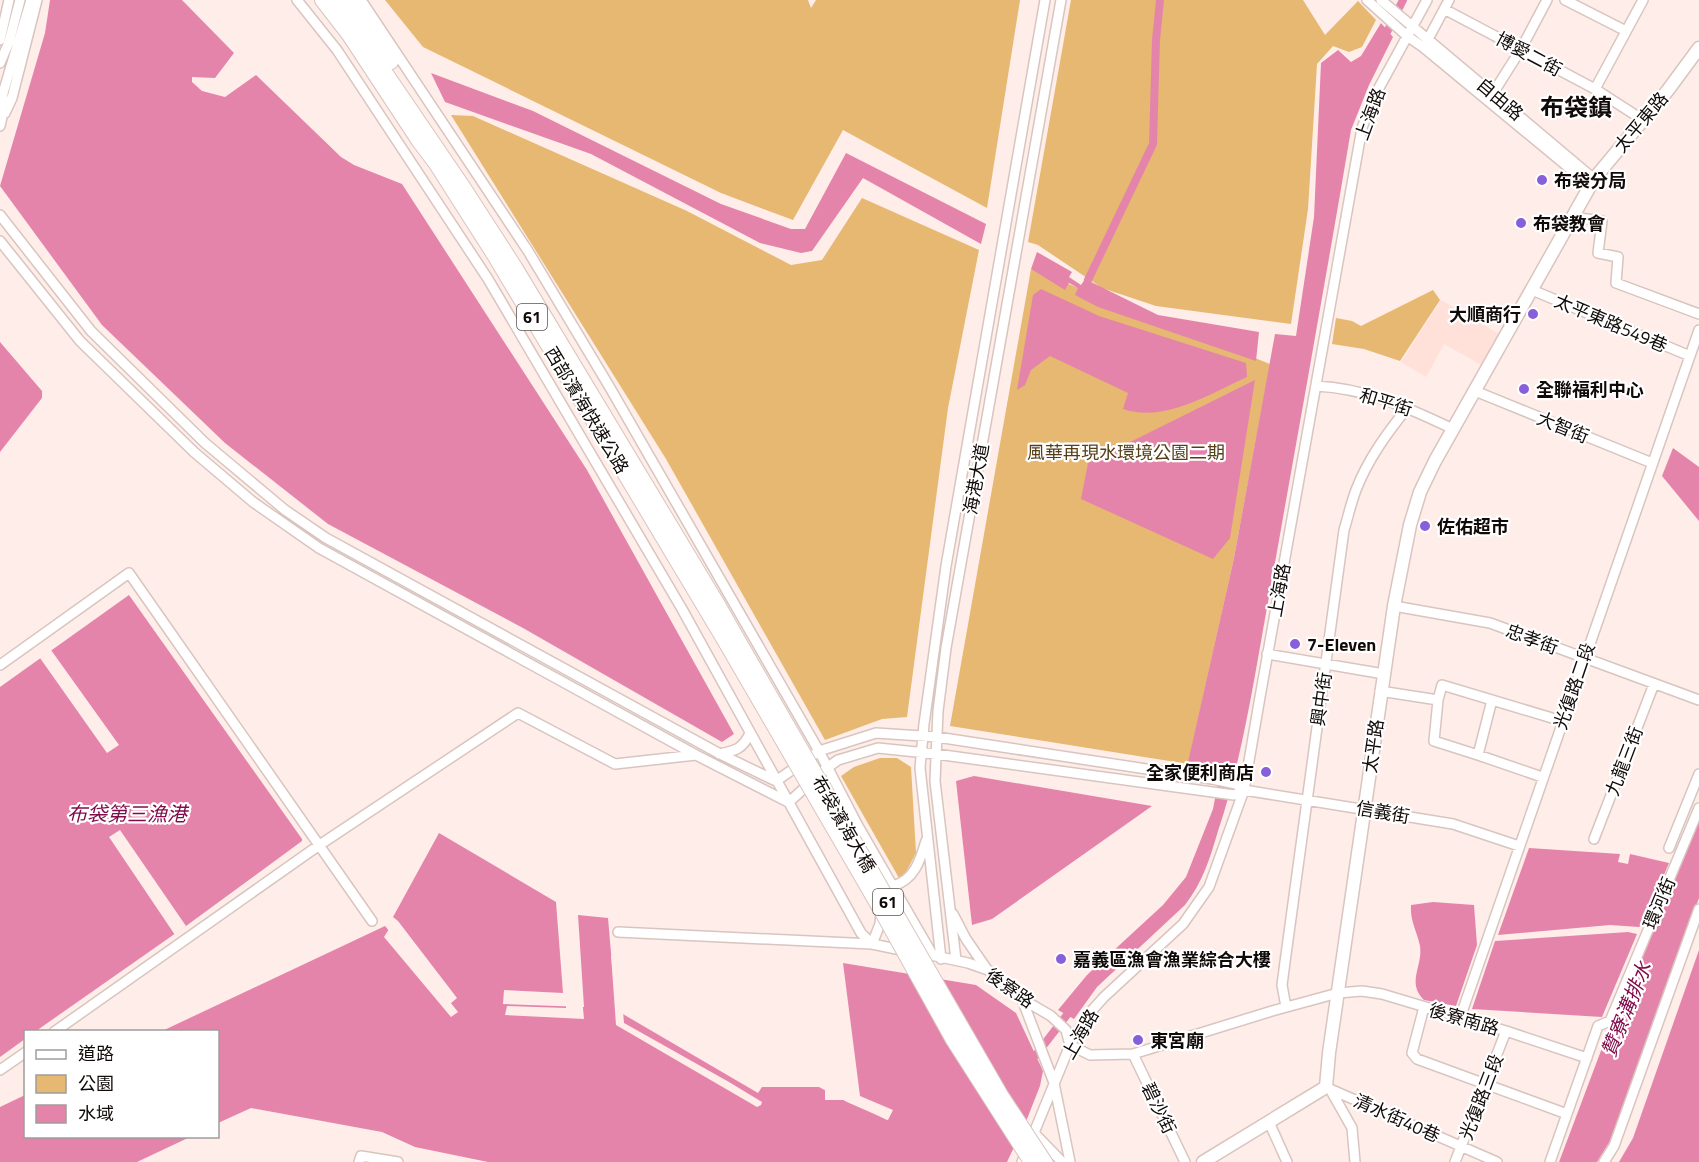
<svg xmlns="http://www.w3.org/2000/svg" width="1699" height="1162" font-family="'Titillium Web','Noto Sans TC',sans-serif">
<rect width="100%" height="100%" fill="#feede8"/>
<path fill="#ffe1d9" d="M 1441,300 L 1499,334 L 1483,366 L 1444,344 L 1426,377 L 1401,362 Z"/>
<path fill="#e6b871" d="M 385,0 L 808,0 L 811,8 L 816,0 L 1020,0 L 987,208 L 843,130 L 793,220 L 721,193 L 423,47 Z
M 1071,0 L 1303,0 L 1325,35 L 1358,1 L 1376,20 L 1362,47 L 1349,52 L 1333,46 L 1317,64 L 1308,209 L 1291,324 L 1156,306 L 1102,288 L 1038,245 L 1028,242 Z
M 451,115 L 473,116 L 687,211 L 791,265 L 822,260 L 862,198 L 979,250 L 948,408 L 907,717 L 882,719 L 825,740 L 666,459 Z
M 1031,269 L 1270,364 L 1234,558 L 1188,764 L 950,726 Z
M 1433,290 L 1440,300 L 1400,361 L 1364,349 L 1332,344 L 1336,318 L 1352,321 L 1361,326 Z
M 880,758 L 897,758 L 911,767 L 916,853 L 905,874 L 899,878 L 841,776 L 854,767 Z"/>
<path fill="#e584aa" d="M 50,0 L 182,0 L 234,53 L 215,78 L 192,77 L 192,82 L 202,91 L 225,97 L 256,75 L 341,157 L 354,165 L 402,184 L 587,470 L 734,734 L 722,742 L 523,628 L 328,524 L 225,443 L 102,325 L 0,186 L 45,33 Z
M 1381,23 L 1393,37 L 1369,85 L 1351,130 C 1325,284 1297,438 1270,591 C 1255,672 1244,753 1218,831 C 1210,858 1203,882 1185,905 L 1097,987 L 1074,1019 L 1058,1010 L 1087,975 L 1163,905 L 1186,877 L 1213,809 L 1221,767 L 1188,762 L 1234,558 L 1275,334 L 1296,336 L 1314,217 L 1321,63 L 1338,50 L 1351,62 L 1361,56 Z
M 431,73 L 533,111 L 721,204 L 791,229 L 805,229 L 846,153 L 986,224 L 981,244 L 863,178 L 812,251 L 801,253 L 760,243 L 591,154 L 445,102 Z
M 1037,252 L 1072,272 L 1069,277 L 1081,285 L 1085,279 L 1158,315 L 1259,332 L 1256,361 L 1098,307 L 1075,295 L 1078,288 L 1069,283 L 1065,290 L 1031,269 Z
M 1041,289 L 1099,316 L 1246,363 L 1247,377 C 1209,394 1165,423 1123,409 L 1128,393 L 1050,356 L 1031,370 L 1025,385 L 1017,390 L 1033,295 Z
M 0,342 L 42,391 L 42,398 L 0,452 Z
M 1255,380 L 1230,538 L 1213,559 L 1081,499 L 1088,463 Z
M 1673,448 L 1699,467 L 1699,521 L 1662,476 Z
M 129,595 L 302,839 L 302,841 L 186,926 L 36,1031 L 26,1032 L 25,1039 L 0,1057 L 0,687 Z
M 974,776 L 1152,806 L 992,919 L 972,925 L 956,781 Z
M 1699,815 L 1699,898 L 1610,1141 L 1597,1162 L 1559,1162 L 1619,1003 Z
M 439,833 L 556,902 L 563,993 L 504,990 L 503,1004 L 584,1007 L 578,915 L 608,918 L 616,1010 L 758,1093 L 762,1087 L 819,1087 L 847,1102 L 888,1120 L 893,1110 L 860,1096 L 843,963 L 976,985 L 1016,1013 L 1043,1071 L 1040,1086 L 1025,1124 L 1007,1162 L 488,1162 L 415,1147 L 382,1132 L 251,1108 L 218,1123 L 218,1032 L 160,1032 L 385,926 L 450,1004 L 457,998 L 398,921 L 393,917 Z
M 1529,848 L 1620,854 L 1618,862 L 1628,864 L 1630,854 L 1669,863 L 1643,924 L 1639,927 L 1610,925 L 1498,935 Z
M 1433,902 L 1474,905 L 1477,945 L 1456,1006 L 1424,1000 C 1406,982 1423,967 1420,946 C 1417,931 1410,922 1411,905 Z
M 1628,932 L 1637,934 L 1602,1017 L 1472,1009 L 1495,941 Z
M 1699,950 L 1699,1162 L 1619,1162 L 1633,1138 Z
M 25,1095 L 26,1136 L 190,1137 L 137,1162 L 0,1162 L 0,1107 Z"/>
<path fill="#feede8" d="M 51,650 L 119,745 L 107,753 L 40,658 Z
M 120,830 L 186,926 L 175,935 L 109,837 Z
M 389,929 L 395,933 L 458,1012 L 451,1017 L 384,937 Z
M 576,931 L 584,1019 L 505,1015 L 507,1006 L 566,1008 L 566,1004 L 581,1004 Z
M 611,955 L 614,955 L 618,1008 L 623,1011 L 624,1023 L 729,1082 L 762,1102 L 761,1105 L 757,1107 L 616,1025 Z
M 849,1035 L 858,1097 L 891,1111 L 887,1120 L 848,1100 L 825,1100 L 825,1087 L 887,1117 L 889,1111 L 857,1097 Z"/>
<g fill="none" stroke-linecap="round" stroke-linejoin="round">
<path stroke="#e584aa" stroke-width="8" d="M 1383,40 L 1403,0
M 1088,280 L 1153,144 L 1156,40 L 1160,0
M 1036,1055 L 1073,1007"/>
<defs>
<path id="minor" d="M 297,0 L 337,50 L 488,279 L 682,609 L 861,933 L 872,944
M 361,0 L 528,251 L 609,386 L 819,751 L 858,826 L 932,954
M 1367,0 L 1407,36 L 1423,47 L 1590,185
M 1381,0 L 1594,179
M 1565,0 L 1626,31
M 1444,9 L 1595,89 L 1643,120
M 0,40 L 9,0
M 1426,43 L 1449,0
M 0,63 L 9,42 L 20,0
M 1595,89 L 1643,0
M 1490,98 L 1521,49 L 1547,0
M 5,113 L 12,98 L 37,0
M 0,126 L 2,117 L 3,93 L 31,0
M 0,215 L 91,331 L 205,443 L 285,510 L 326,538 L 720,754 L 776,781 L 819,751 L 876,733 L 937,737 L 1212,779 L 1236,784 L 1244,790
M 1572,217 L 1602,221 L 1598,253 L 1618,257 L 1616,283 L 1699,314
M 0,241 L 80,341 L 194,452 L 253,502 L 319,548 L 696,755 L 788,802
M 1532,290 L 1690,356
M 1316,386 C 1365,388 1409,408 1453,429
M 1475,391 L 1652,463
M 1394,606 L 1490,623 L 1699,700
M 1267,654 L 1384,674
M 0,665 L 129,573 L 372,921
M 1380,691 L 1438,700
M 1492,700 L 1478,755 L 1542,777
M 719,754 C 735,751 743,749 750,733
M 1478,755 L 1434,741 L 1438,700 L 1442,685 L 1562,721
M 824,770 L 838,760 L 878,748 L 936,754 L 1234,795 L 1244,790
M 1244,790 L 1453,824 L 1519,846
M 789,802 L 811,782
M 1594,839 L 1654,684
M 1669,848 L 1699,774
M 893,886 C 914,880 920,861 926,841
M 953,914 L 966,939 L 986,968
M 618,932 L 872,944 L 906,951
M 872,944 L 880,924 L 881,912
M 926,954 L 968,963 L 988,970 L 1022,999 L 1051,1016 L 1066,1030 L 1070,1045 L 1090,1055 L 1133,1054 L 1272,1011 L 1338,993 L 1362,991 L 1382,994 L 1506,1031 L 1587,1058
M 941,959 L 920,768 L 924,724 L 946,566 L 1045,0
M 956,960 L 935,781 L 938,711 L 946,648 L 1061,0
M 1022,999 L 1054,1083 L 1070,1162
M 1286,1007 L 1282,985 L 1285,962 L 1344,530 C 1348,517 1351,503 1356,490 C 1368,459 1387,433 1408,407
M 1424,1007 L 1412,1053 L 1417,1059 L 1567,1114
M 1460,1018 L 1699,330
M 54,1032 L 318,846 L 518,713 L 615,764 L 696,755
M 1133,1054 L 1185,1162
M 0,1070 L 26,1052
M 1330,1089 L 1497,1162
M 1330,1089 L 1352,1128 L 1355,1162
M 1269,1122 L 1287,1162
M 1034,1133 L 1062,1162
M 359,1162 L 361,1156 L 398,1162
M 1022,1162 L 1070,1045 L 1087,1016 L 1104,997 L 1183,924 L 1209,887 L 1244,790 L 1260,697 L 1362,128 L 1374,97 L 1427,0
M 1455,1162 L 1506,1031
M 1550,1162 L 1598,1026 L 1610,1021 L 1699,808
M 1604,1162 L 1614,1146 L 1699,909"/>
<path id="major" d="M 1203,1162 L 1326,1087 L 1329,1053 L 1394,606 L 1410,525 L 1420,492 L 1435,461 L 1594,179 L 1668,90 L 1699,48"/>
<path id="highway" d="M 322,0 L 349,35 L 418,140 L 436,164 L 494,255 L 727,645
M 336,0 L 464,188 L 515,267 L 716,601 L 737,638
M 351,0 L 391,62"/>
</defs>
<use href="#minor" stroke="#d9c5bf" stroke-width="12"/>
<use href="#major" stroke="#d9c5bf" stroke-width="15"/>
<use href="#highway" stroke="#d9c5bf" stroke-width="16"/>
<use href="#minor" stroke="#fff" stroke-width="9"/>
<use href="#major" stroke="#fff" stroke-width="12"/>
<use href="#highway" stroke="#fff" stroke-width="14"/>
<defs>
<path id="highway-bridge" d="M 737,638 L 1001,1095 L 1045,1162
M 727,645 L 879,907 L 953,1040 L 1031,1162"/>
</defs>
<use href="#highway-bridge" stroke="#d9c5bf" stroke-width="16" stroke-linecap="butt"/>
<use href="#highway-bridge" stroke="#fff" stroke-width="14"/>
</g>
<g fill="#875fda" stroke="#fff" stroke-width="2">
<circle cx="1542" cy="180" r="6"/>
<circle cx="1521" cy="223" r="6"/>
<circle cx="1533" cy="314" r="6"/>
<circle cx="1524" cy="389" r="6"/>
<circle cx="1425" cy="526" r="6"/>
<circle cx="1295" cy="644" r="6"/>
<circle cx="1266" cy="772" r="6"/>
<circle cx="1061" cy="959" r="6"/>
<circle cx="1138" cy="1040" r="6"/>
</g>
<g text-anchor="middle" dominant-baseline="central" stroke-width="4.5" stroke-linejoin="round" paint-order="stroke">
<g fill="#fff" stroke="#585452" stroke-width="1.5">
<rect x="517" y="304" width="30" height="26" rx="4.5"/>
<rect x="873" y="889" width="30" height="26" rx="4.5"/>
</g>
<g font-size="16" font-weight="bold" fill="#100a08">
<text x="532" y="317">61</text>
<text x="888" y="902">61</text>
</g>
<g font-size="18" fill="#100a08" stroke="#fff">
<text transform="translate(1529 54) rotate(28)">博愛二街</text>
<text transform="translate(1500 99) rotate(40)">自由路</text>
<text transform="translate(1370 114) rotate(-70)">上海路</text>
<text transform="translate(1641 122) rotate(-50)">太平東路</text>
<text transform="translate(1611 323) rotate(23)">太平東路549巷</text>
<text transform="translate(1386 402) rotate(17)">和平街</text>
<text transform="translate(587 410) rotate(59)">西部濱海快速公路</text>
<text transform="translate(1563 427) rotate(22)">大智街</text>
<text transform="translate(976 479) rotate(-80)">海港大道</text>
<text transform="translate(1279 590) rotate(-80)">上海路</text>
<text transform="translate(1532 639) rotate(20)">忠孝街</text>
<text transform="translate(1574 686) rotate(-71)">光復路二段</text>
<text transform="translate(1321 699) rotate(-82)">興中街</text>
<text transform="translate(1373 746) rotate(-82)">太平路</text>
<text transform="translate(1624 761) rotate(-69)">九龍三街</text>
<text transform="translate(1383 812) rotate(10)">信義街</text>
<text transform="translate(844 824) rotate(60)">布袋濱海大橋</text>
<text transform="translate(1659 903) rotate(-67)">環河街</text>
<text transform="translate(1010 988) rotate(35)">後寮路</text>
<text transform="translate(1464 1019) rotate(16)">後寮南路</text>
<text transform="translate(1080 1034) rotate(-60)">上海路</text>
<text transform="translate(1481 1097) rotate(-69)">光復路三段</text>
<text transform="translate(1159 1108) rotate(64)">碧沙街</text>
<text transform="translate(1397 1118) rotate(24)">清水街40巷</text>
</g>
<g font-size="18" font-weight="bold" fill="#100a08" stroke="#fff" text-anchor="start">
<text x="1554" y="180">布袋分局</text>
<text x="1533" y="223">布袋教會</text>
<text x="1521" y="314" text-anchor="end">大順商行</text>
<text x="1536" y="389">全聯福利中心</text>
<text x="1437" y="526">佐佑超市</text>
<text x="1307" y="644">7-Eleven</text>
<text x="1254" y="772" text-anchor="end">全家便利商店</text>
<text x="1073" y="959">嘉義區漁會漁業綜合大樓</text>
<text x="1150" y="1040">東宮廟</text>
</g>
<g font-size="18" fill="#553e18" stroke="#fff">
<text x="1126" y="452">風華再現水環境公園二期</text>
</g>
<g font-size="20" font-style="italic" fill="#820c4b" stroke="#fff">
<text x="127" y="813">布袋第三漁港</text>
<text transform="translate(1626 1009) rotate(-68)">贊寮溝排水</text>
</g>
<g font-size="24" font-weight="bold" fill="#100a08" stroke="#fff">
<text x="1576" y="107">布袋鎮</text>
</g>
</g>
<rect x="24" y="1030" width="195" height="108" fill="#ffffff" stroke="#9f9d9c" stroke-width="1.5"/>
<rect x="36" y="1050" width="30" height="9" fill="#ffffff" stroke="#9f9d9c" stroke-width="1.5"/>
<text x="78" y="1060" font-size="18" fill="#100a08">道路</text>
<rect x="36" y="1075" width="30" height="18" fill="#e6b871" stroke="#9f9d9c" stroke-width="1.5"/>
<text x="78" y="1090" font-size="18" fill="#100a08">公園</text>
<rect x="36" y="1105" width="30" height="18" fill="#e584aa" stroke="#9f9d9c" stroke-width="1.5"/>
<text x="78" y="1120" font-size="18" fill="#100a08">水域</text>
</svg>
